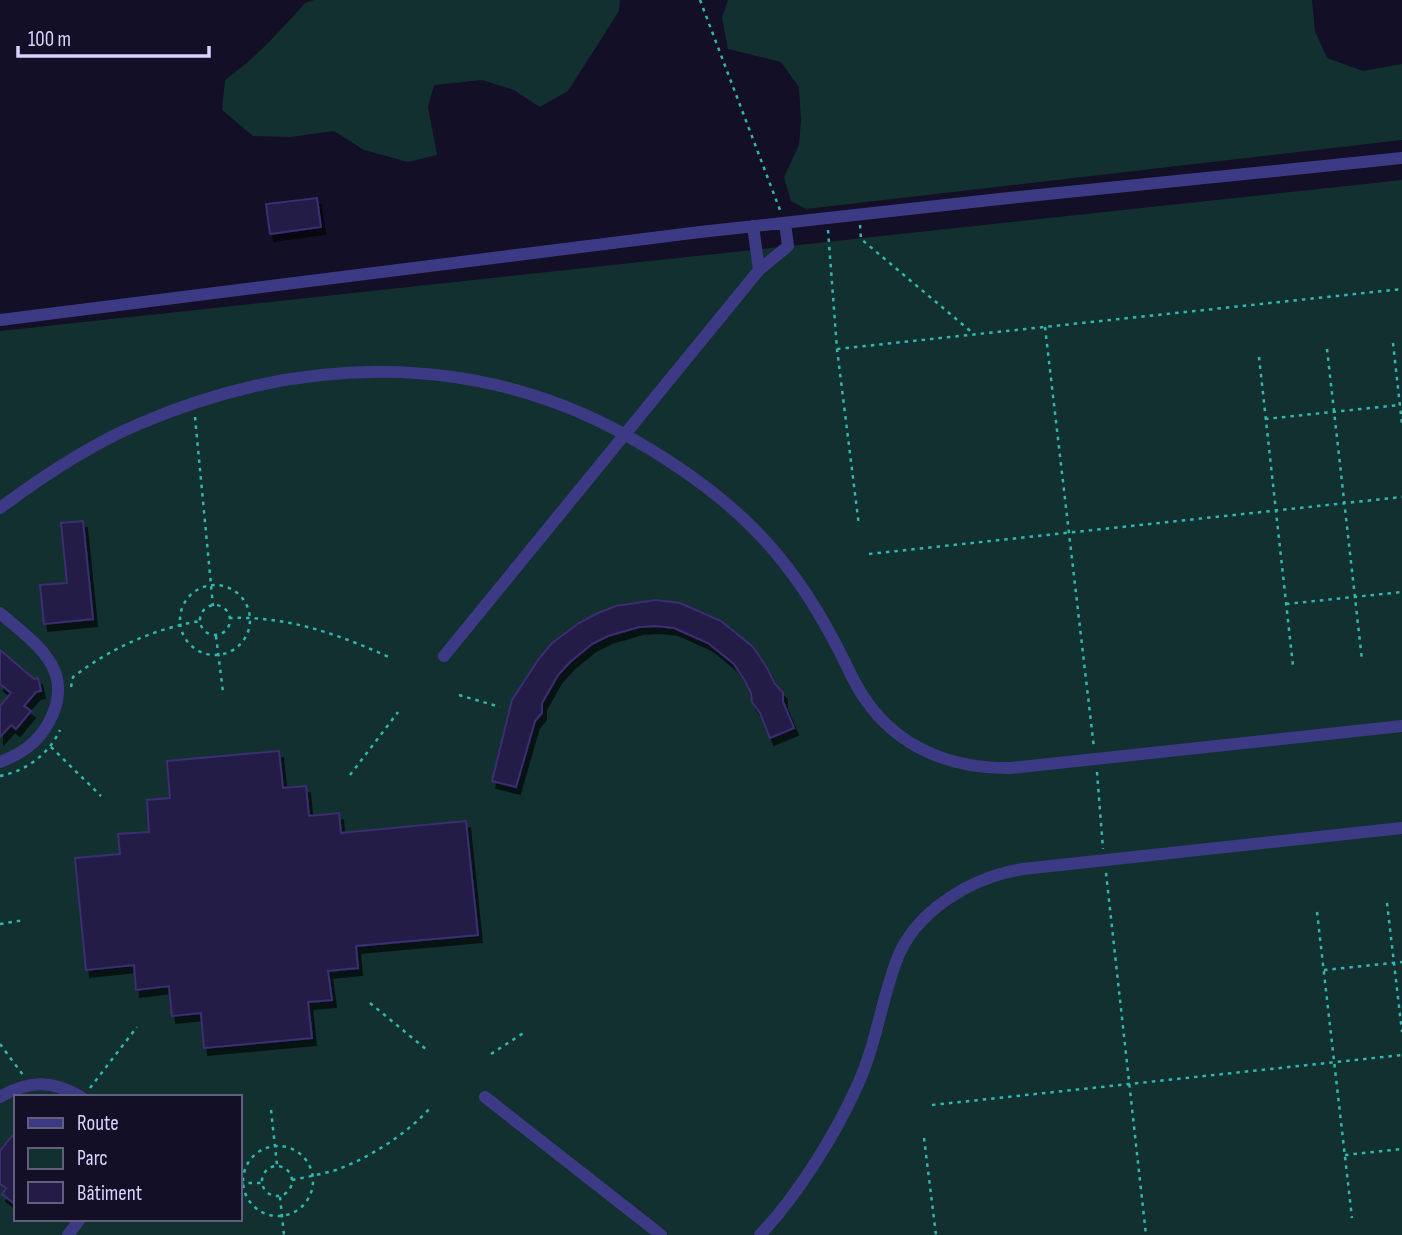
<svg xmlns="http://www.w3.org/2000/svg" width="1402" height="1235" font-family="'Sofia Sans Condensed',sans-serif">
<defs>
<filter id="shadow"><feDropShadow dx="4" dy="7" stdDeviation="0" flood-color="#0009"/></filter>
</defs>
<rect width="100%" height="100%" fill="#130f26"/>
<path fill="#12302f" fill-rule="evenodd" d="M 314,0 L 620,0 L 619,11 L 568,91 L 540,107 L 514,90 L 482,80 L 434,85 L 428,107 L 437,155 L 408,162 L 364,150 L 334,131 L 290,137 L 253,136 L 222,110 L 225,80 C 256,58 280,31 305,3 Z
M 728,0 L 1312,0 L 1315,31 L 1327,58 L 1363,71 L 1402,64 L 1402,140 L 806,209 L 791,201 L 784,177 L 799,145 L 801,120 L 799,87 L 781,62 L 728,49 L 722,18 Z
M 1402,180 L 1402,1235 L 0,1235 L 0,331 ZM 16,1097 L 240,1097 L 240,1219 L 16,1219 Z"/>
<path fill="#241b47" stroke="#3b2d73" stroke-width="2" filter="url(#shadow)" d="M 317,198 L 321,227 L 270,234 L 266,204 Z
M 83,521 L 93,619 L 44,624 L 40,585 L 67,583 L 61,523 Z
M 656,600 L 680,603 L 721,621 L 753,647 L 767,668 L 775,684 L 783,693 L 783,702 L 794,728 L 770,738 L 760,713 L 752,702 L 751,693 L 745,681 L 734,664 L 708,643 L 674,628 L 656,626 L 639,627 L 608,636 L 592,644 L 570,662 L 558,675 L 542,703 L 542,713 L 535,721 L 516,787 L 492,781 L 512,700 L 538,660 L 551,644 L 579,623 L 598,613 L 616,606 Z
M 0,650 L 34,679 L 38,678 L 41,691 L 36,692 L 24,706 L 31,711 L 16,729 L 11,725 L 0,737 L 0,706 L 11,693 L 0,684 Z
M 279,751 L 283,788 L 306,786 L 309,816 L 339,813 L 341,833 L 466,821 L 478,935 L 356,946 L 358,968 L 328,971 L 332,1000 L 308,1002 L 312,1038 L 204,1048 L 201,1013 L 172,1016 L 169,986 L 136,990 L 134,965 L 86,970 L 75,858 L 120,854 L 118,834 L 149,832 L 147,800 L 170,798 L 167,761 Z
M 16,1131 L 16,1205 L 2,1194 L 6,1188 L 0,1184 L 0,1151 Z"/>
<g fill="none" stroke-linecap="round" stroke-linejoin="round">
<path stroke="#2fb8b0" stroke-width="2.5" stroke-dasharray="3.5 5" stroke-linecap="butt" d="M 700,0 L 780,210
M 860,225 L 861,239 L 974,334
M 828,230 L 837,349 L 859,526
M 1045,327 L 1094,748
M 1393,343 L 1402,424
M 837,349 L 1402,289
M 1327,349 L 1362,660
M 1259,357 L 1293,666
M 195,417 L 213,606
M 1265,419 L 1400,405
M 869,554 L 1402,497
M180 620a35 35 0 1 1 70 0a35 35 0 1 1-70 0Z
M 1286,604 L 1402,592
M200 620a15 15 0 1 1 30 0a15 15 0 1 1-30 0Z
M 229,618 C 288,616 338,634 391,658
M 216,636 L 223,692
M 71,687 L 73,677 C 111,648 153,629 200,621
M 459,695 L 500,707
M 51,747 L 101,796
M 1097,772 L 1103,849
M 350,775 L 398,712
M 0,776 C 26,771 49,754 60,730
M 1106,873 L 1146,1235
M 1387,903 L 1402,1032
M 1317,912 L 1352,1218
M 0,924 L 24,920
M 1324,970 L 1402,962
M 370,1003 L 427,1050
M 0,1044 L 23,1075
M 491,1054 L 525,1032
M 90,1088 L 137,1027
M 932,1105 L 1402,1055
M 271,1110 L 277,1165
M 924,1138 L 936,1235
M243 1181a35 35 0 1 1 70 0a35 35 0 1 1-70 0Z
M 1345,1155 L 1402,1149
M262 1181a15 15 0 1 1 30 0a15 15 0 1 1-30 0Z
M 292,1180 C 307,1177 322,1174 336,1170 C 371,1157 407,1134 432,1106
M 240,1183 L 261,1183
M 280,1197 L 284,1235"/>
<path stroke="#3d3a85" stroke-width="12" d="M 753,226 L 759,270
M 0,320 L 700,232 L 1009,198 L 1402,158
M 0,508 C 43,476 89,445 139,424 C 297,356 469,350 622,433 C 671,460 714,489 753,528 C 785,560 813,601 834,641 C 845,660 852,681 865,699 C 899,749 953,769 1011,768 L 1402,726
M 0,613 C 36,644 77,670 49,722 C 38,743 21,754 0,762
M 444,656 L 759,270 L 788,246 L 785,223
M 0,1097 C 29,1080 52,1080 81,1097
M 485,1097 L 661,1235
M 68,1235 L 80,1219
M 760,1235 C 797,1196 836,1134 858,1084 C 876,1045 881,1002 896,962 C 914,911 972,877 1023,869 L 1402,828"/>
</g>
<rect x="14" y="1095" width="228" height="126" fill="#130f26" stroke="#625e7d" stroke-width="2"/>
<rect x="28" y="1118" width="35" height="10" fill="#3d3a85" stroke="#625e7d" stroke-width="2"/>
<text x="77" y="1130" font-size="21" fill="#d9d4ff">Route</text>
<rect x="28" y="1148" width="35" height="21" fill="#12302f" stroke="#625e7d" stroke-width="2"/>
<text x="77" y="1165" font-size="21" fill="#d9d4ff">Parc</text>
<rect x="28" y="1182" width="35" height="21" fill="#241b47" stroke="#625e7d" stroke-width="2"/>
<text x="77" y="1200" font-size="21" fill="#d9d4ff">Bâtiment</text>
<path d="M18 46v10h191v-10" fill="none" stroke="#d9d4ff" stroke-width="3.5"/>
<text x="28" y="46" font-size="21" fill="#d9d4ff" stroke="#130f26" stroke-width="5" paint-order="stroke">100 m</text>
</svg>
